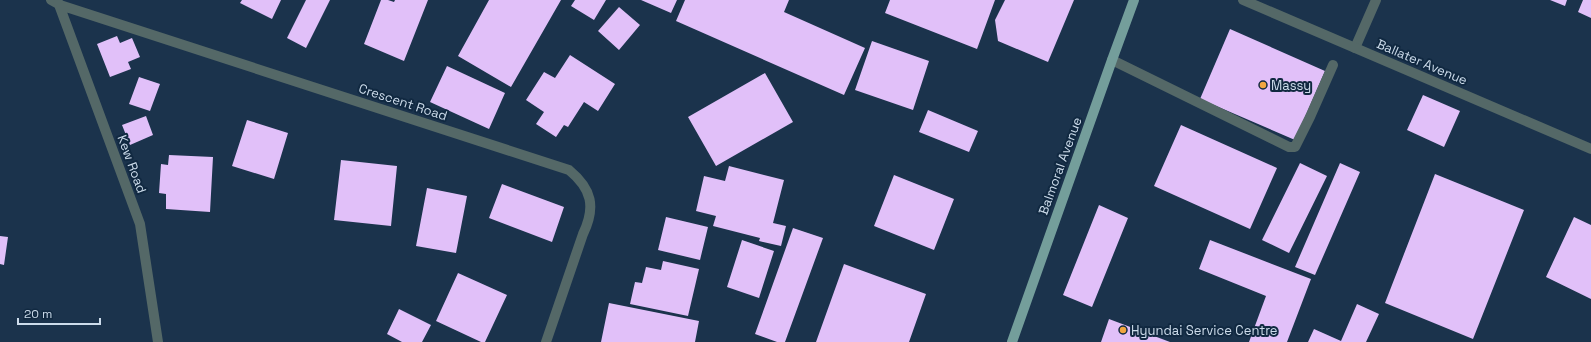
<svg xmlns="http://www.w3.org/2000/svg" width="1591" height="342" font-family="'Space Grotesk',sans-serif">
<rect width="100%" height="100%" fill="#1b334c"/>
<path fill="#e1c0f9" d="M 242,0 L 281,0 L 272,19 L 240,3 Z
M 306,0 L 330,0 L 306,48 L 287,38 Z
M 381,0 L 388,0 L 394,2 L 395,0 L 428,0 L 404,61 L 364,44 Z
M 489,0 L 561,0 L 511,87 L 458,56 Z
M 575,0 L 606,0 L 594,20 L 571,6 Z
M 641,0 L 677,0 L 671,13 Z
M 685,0 L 789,0 L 784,12 L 865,48 L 844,95 L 676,21 Z
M 890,0 L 995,0 L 977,49 L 885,13 Z
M 1005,0 L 1074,0 L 1048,62 L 998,41 L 995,20 Z
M 1550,0 L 1567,0 L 1565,6 Z
M 1583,0 L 1591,0 L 1591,18 L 1578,12 Z
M 619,7 L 640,25 L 619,50 L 598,31 Z
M 1230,29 L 1325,71 L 1295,140 L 1200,99 Z
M 117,36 L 120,43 L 132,38 L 140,57 L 128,62 L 131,69 L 110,77 L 97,44 Z
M 872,41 L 929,61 L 913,110 L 855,90 Z
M 570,55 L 615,84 L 598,111 L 584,102 L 568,127 L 564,125 L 556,137 L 536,124 L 544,112 L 526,100 L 544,72 L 555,78 Z
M 447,66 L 505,93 L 489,129 L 430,102 Z
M 765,73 L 793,122 L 716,166 L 688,117 Z
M 139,77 L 160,84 L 150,111 L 129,104 Z
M 1423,95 L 1460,111 L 1444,147 L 1407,130 Z
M 928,110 L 978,131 L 969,152 L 919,132 Z
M 146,116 L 153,135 L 130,145 L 122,125 Z
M 247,120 L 288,133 L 274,179 L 232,166 Z
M 1181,125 L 1277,168 L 1250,229 L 1154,186 Z
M 169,155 L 213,157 L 210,212 L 166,209 L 166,194 L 159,193 L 161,164 L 168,165 Z
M 341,160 L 397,166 L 391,226 L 334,220 Z
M 1300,163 L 1327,176 L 1289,253 L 1262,240 Z
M 1340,163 L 1360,172 L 1315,275 L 1295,267 Z
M 729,166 L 784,180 L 773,223 L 786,226 L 781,246 L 759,241 L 760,238 L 713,226 L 716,216 L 696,211 L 704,176 L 725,181 Z
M 1435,174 L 1524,210 L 1473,339 L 1385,303 Z
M 894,175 L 954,199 L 934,250 L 874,226 Z
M 502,184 L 564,207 L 552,242 L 489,218 Z
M 427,188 L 467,196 L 456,253 L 416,246 Z
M 1099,205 L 1128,218 L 1092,307 L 1063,295 Z
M 666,217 L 708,227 L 700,260 L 658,250 Z
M 1574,217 L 1591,225 L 1591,299 L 1546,277 Z
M 793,228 L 823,238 L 785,342 L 777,342 L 755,334 Z
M 0,236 L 8,237 L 4,265 L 0,264 Z
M 742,240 L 774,251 L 759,298 L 727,287 Z
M 1210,240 L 1311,279 L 1287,342 L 1249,342 L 1266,296 L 1199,269 Z
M 663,261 L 699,269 L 688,316 L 630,304 L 635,282 L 642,283 L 646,267 L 661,270 Z
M 844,264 L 926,294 L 909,342 L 816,342 Z
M 458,273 L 507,295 L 485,342 L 481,342 L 436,321 Z
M 609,303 L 699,321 L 695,342 L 601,342 Z
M 1357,304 L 1379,314 L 1366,342 L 1308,342 L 1314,329 L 1341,341 Z
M 399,309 L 431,325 L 422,342 L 402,342 L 387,334 Z
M 1109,319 L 1170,342 L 1101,342 Z"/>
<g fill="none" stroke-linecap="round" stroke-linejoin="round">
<path stroke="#546867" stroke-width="10" d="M 1355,48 L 1376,0
M 1112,60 L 1289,147 L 1295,147 L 1310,117 L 1333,65"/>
<path stroke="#546867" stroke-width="10" d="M 51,0 L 60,5 L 569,170 C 592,189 596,207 583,234 L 546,342
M 1243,0 L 1591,149
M 58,2 L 140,224 L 158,342"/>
<path stroke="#749e9b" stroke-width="10" d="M 1012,342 L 1112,60 L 1134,0"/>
</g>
<g fill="#f1a640" stroke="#112941" stroke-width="1.5">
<circle cx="1263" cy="85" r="4"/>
<circle cx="1123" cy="330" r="4"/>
</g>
<g text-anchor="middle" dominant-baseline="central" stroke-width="4" stroke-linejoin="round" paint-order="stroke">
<g font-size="13" fill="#cddceb" stroke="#112941">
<text transform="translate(1422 62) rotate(23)">Ballater Avenue</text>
<text transform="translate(403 102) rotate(18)">Crescent Road</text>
<text transform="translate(132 164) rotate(70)">Kew Road</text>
<text transform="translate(1060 166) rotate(-70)">Balmoral Avenue</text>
</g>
<g font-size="13" fill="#cddceb" stroke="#112941" text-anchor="start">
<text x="1271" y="85">Massy</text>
<text x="1131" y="330">Hyundai Service Centre</text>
</g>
</g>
<path d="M18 318v6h82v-6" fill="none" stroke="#cddceb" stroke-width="2"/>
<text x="24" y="318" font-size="12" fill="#cddceb" stroke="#112941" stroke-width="3" paint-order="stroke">20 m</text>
</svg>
